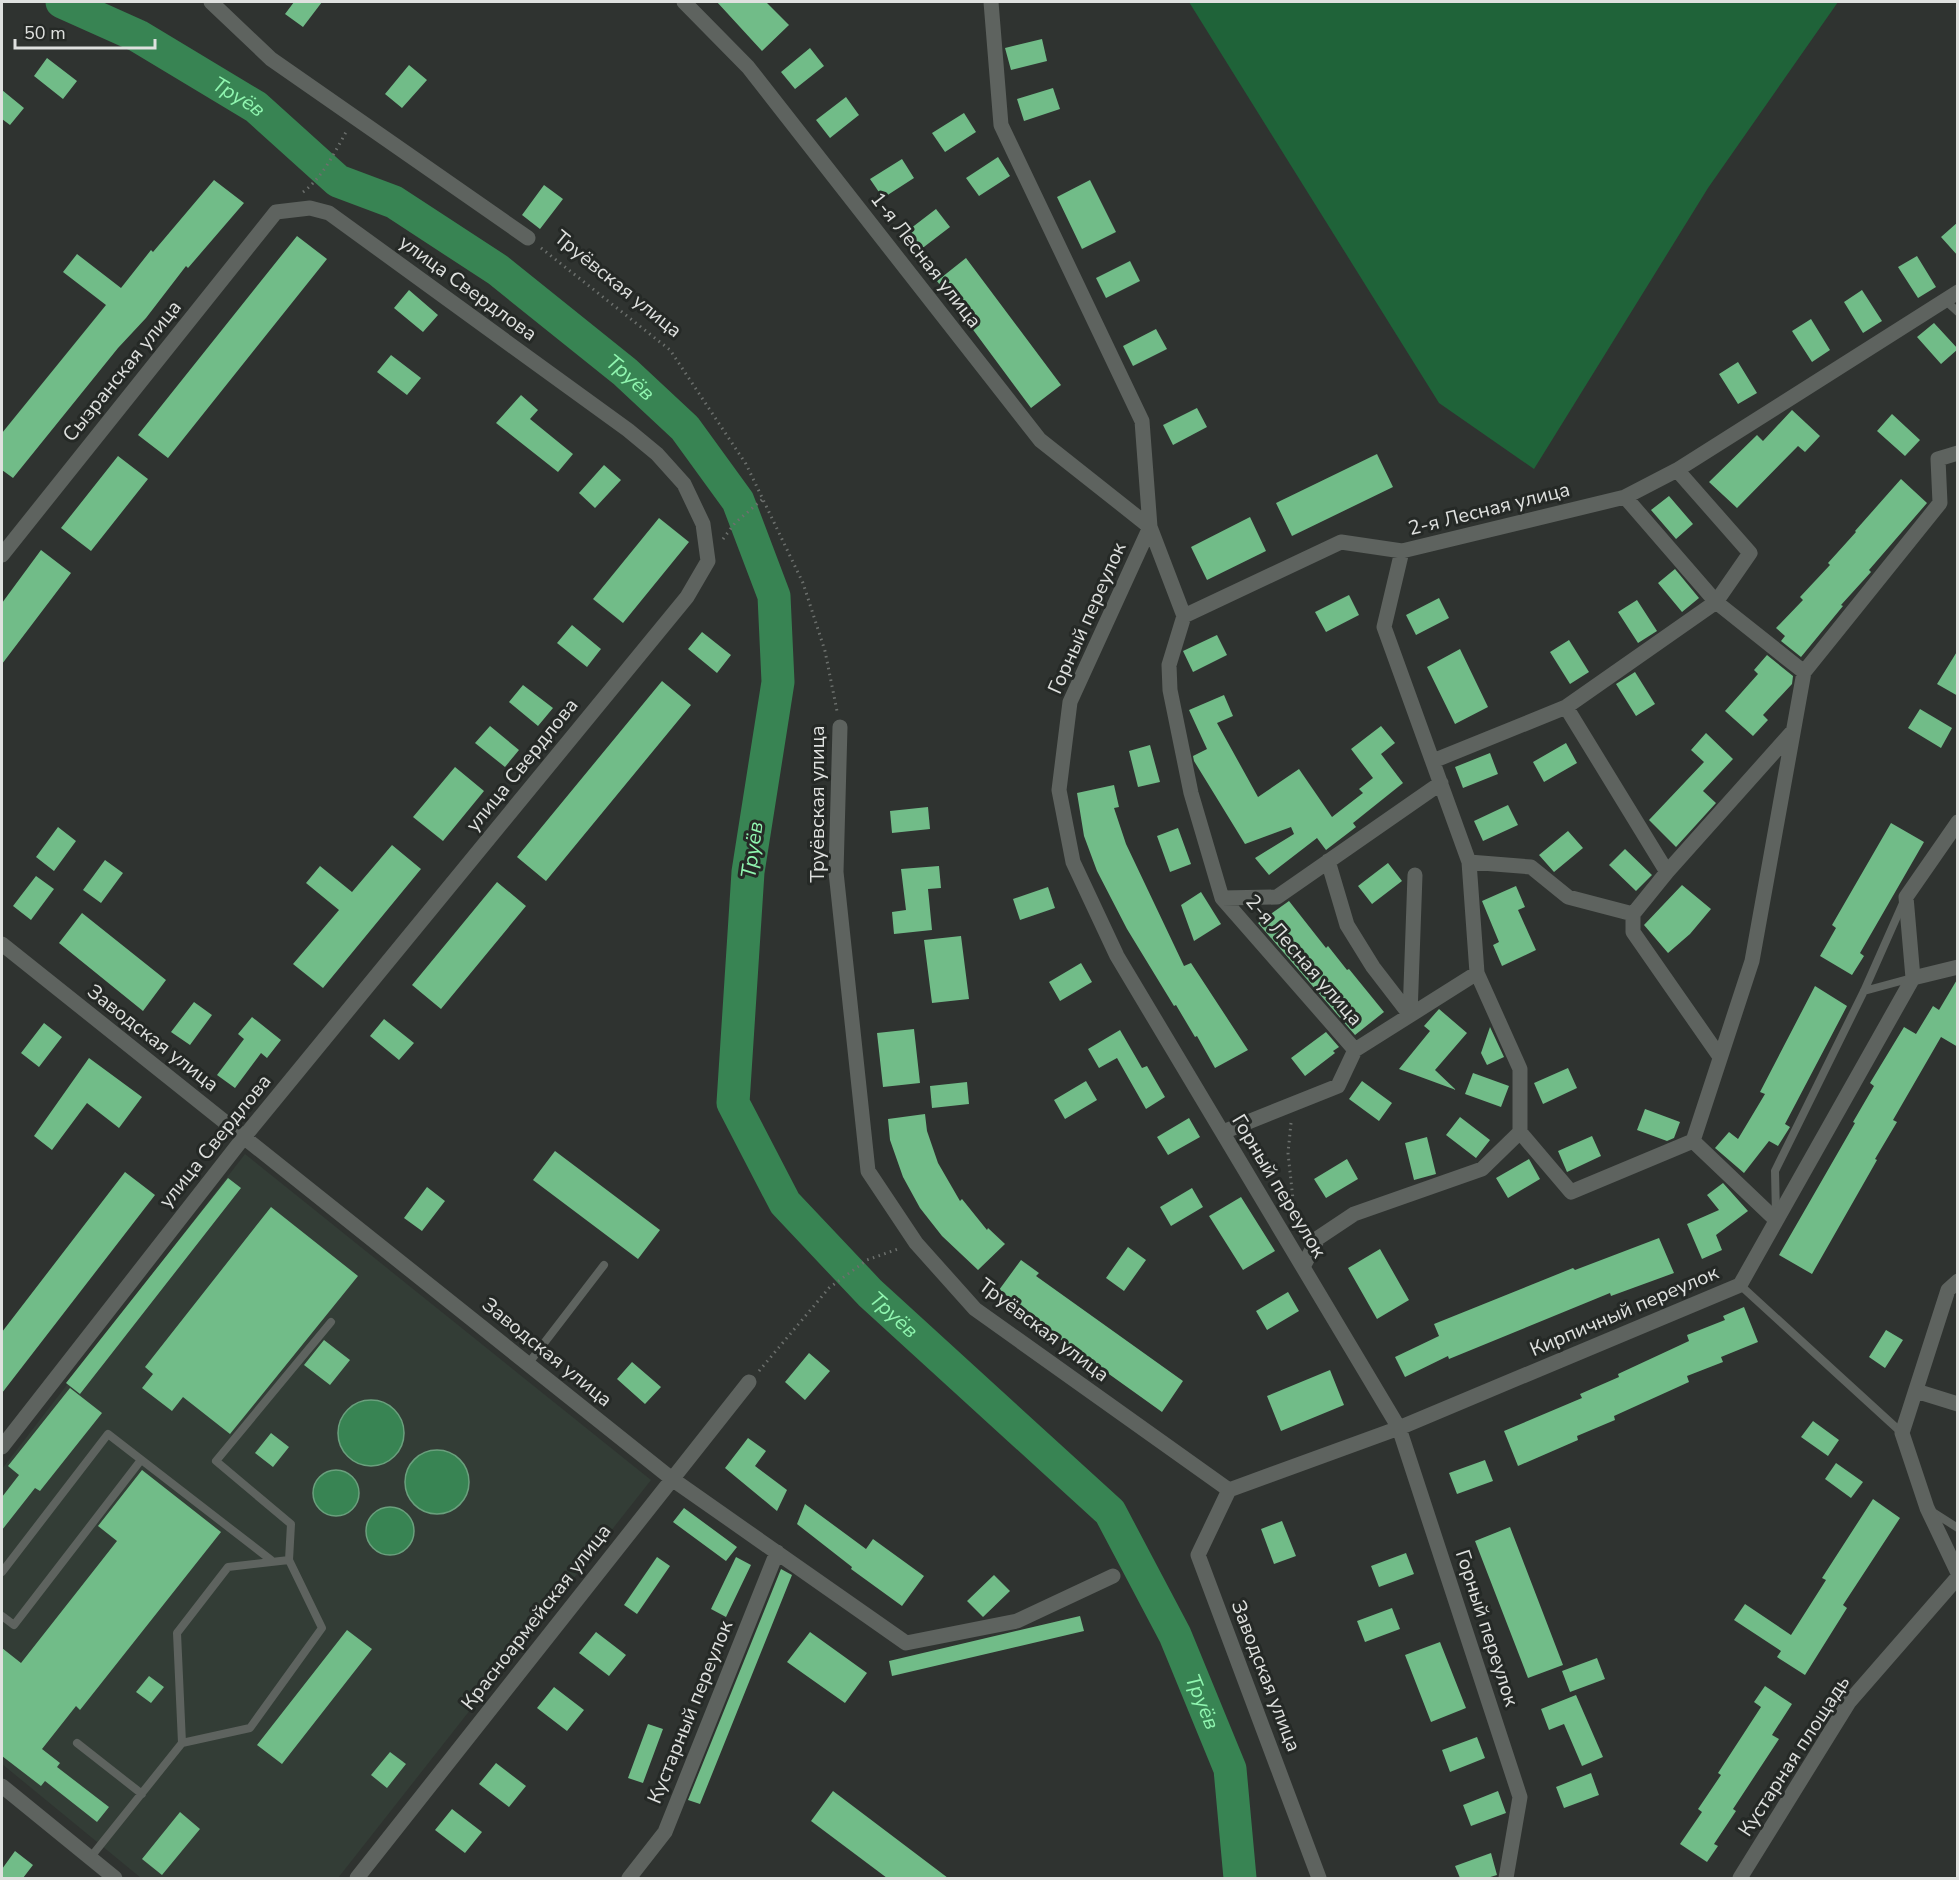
<svg xmlns="http://www.w3.org/2000/svg" width="1959" height="1880" font-family="'Nunito Sans',sans-serif">
<rect width="100%" height="100%" fill="#2f3330"/>
<path fill="#333d36" d="M 245,1154 L 651,1480 L 338,1878 L 141,1878 L 2,1764 L 2,1469 Z"/>
<path fill="#1f6339" d="M 1189,2 L 1838,2 L 1708,188 L 1534,469 L 1439,403 Z"/>
<path fill="#388453" stroke="#6aa07d" stroke-width="1.5" d="M338 1433a33 33 0 1 1 66 0a33 33 0 1 1-66 0Z
M405 1482a32 32 0 1 1 64 0a32 32 0 1 1-64 0Z
M313 1493a23 23 0 1 1 46 0a23 23 0 1 1-46 0Z
M366 1531a24 24 0 1 1 48 0a24 24 0 1 1-48 0Z"/>
<g fill="none" stroke-linecap="round" stroke-linejoin="round">
<path stroke="#388453" stroke-width="33" id="s1" d="M 62,2 L 138,36 L 256,107 L 338,181 L 394,202 L 498,270 L 625,372 L 685,428 L 738,501 L 774,596 L 778,682 L 748,872 L 733,1103 L 785,1203 L 870,1293 L 1110,1512 L 1175,1635 L 1230,1769 L 1240,1878"/>
</g>
<path fill="#71bc88" d="M 294,2 L 322,2 L 303,27 L 285,14 Z
M 717,2 L 766,2 L 789,25 L 762,51 Z
M 1042,39 L 1047,61 L 1011,70 L 1005,48 Z
M 810,48 L 824,66 L 795,89 L 781,72 Z
M 47,58 L 77,81 L 63,99 L 34,76 Z
M 409,65 L 427,80 L 402,108 L 385,94 Z
M 1053,88 L 1060,109 L 1024,121 L 1017,99 Z
M 2,90 L 24,108 L 10,125 L 2,119 Z
M 846,97 L 859,115 L 830,138 L 816,120 Z
M 964,113 L 976,132 L 945,152 L 932,133 Z
M 998,157 L 1010,176 L 979,196 L 966,178 Z
M 902,159 L 914,178 L 883,198 L 870,179 Z
M 214,180 L 244,203 L 188,268 L 186,266 L 146,318 L 118,348 L 13,478 L 2,470 L 2,433 L 106,305 L 63,272 L 77,254 L 121,288 L 151,250 L 153,252 Z
M 1090,180 L 1116,232 L 1082,249 L 1057,197 Z
M 544,185 L 563,199 L 540,229 L 522,215 Z
M 936,209 L 950,227 L 920,250 L 906,232 Z
M 1958,222 L 1958,256 L 1941,237 Z
M 297,236 L 327,259 L 168,458 L 138,435 Z
M 1917,256 L 1936,287 L 1918,298 L 1898,267 Z
M 966,258 L 1061,385 L 1031,408 L 937,281 Z
M 1130,261 L 1140,281 L 1106,298 L 1096,278 Z
M 409,290 L 438,315 L 423,332 L 394,308 Z
M 1862,290 L 1882,321 L 1863,333 L 1844,302 Z
M 1811,319 L 1830,350 L 1812,362 L 1792,331 Z
M 1934,323 L 1958,349 L 1941,364 L 1917,337 Z
M 1156,329 L 1167,349 L 1133,366 L 1123,346 Z
M 391,355 L 421,378 L 407,395 L 377,372 Z
M 1738,362 L 1757,393 L 1738,404 L 1719,374 Z
M 521,395 L 538,410 L 530,419 L 573,454 L 558,472 L 496,423 Z
M 1197,408 L 1207,427 L 1173,445 L 1163,425 Z
M 1792,410 L 1820,436 L 1805,452 L 1798,446 L 1737,508 L 1709,482 L 1757,435 L 1763,441 Z
M 1892,414 L 1920,440 L 1905,456 L 1877,431 Z
M 1377,454 L 1393,487 L 1292,536 L 1276,503 Z
M 118,456 L 148,479 L 91,551 L 61,528 Z
M 604,465 L 621,480 L 595,508 L 579,493 Z
M 1901,479 L 1927,503 L 1869,570 L 1871,572 L 1841,605 L 1843,606 L 1801,657 L 1781,641 L 1785,636 L 1776,628 L 1803,600 L 1800,597 L 1830,565 L 1828,563 L 1856,532 L 1855,531 Z
M 1669,496 L 1693,524 L 1676,539 L 1651,510 Z
M 1250,517 L 1266,551 L 1207,580 L 1191,547 Z
M 659,518 L 689,542 L 623,623 L 593,599 Z
M 41,550 L 71,573 L 2,664 L 2,603 Z
M 1675,569 L 1699,598 L 1682,612 L 1658,583 Z
M 1349,595 L 1359,615 L 1326,632 L 1315,612 Z
M 1439,598 L 1449,618 L 1416,635 L 1406,615 Z
M 1637,600 L 1657,631 L 1638,643 L 1618,612 Z
M 572,625 L 601,649 L 587,667 L 557,643 Z
M 702,632 L 731,655 L 717,673 L 688,649 Z
M 1217,635 L 1227,655 L 1193,672 L 1183,651 Z
M 1569,640 L 1589,672 L 1570,684 L 1550,652 Z
M 1460,649 L 1488,707 L 1455,724 L 1427,667 Z
M 1958,650 L 1958,696 L 1937,684 Z
M 1767,655 L 1793,676 L 1792,684 L 1763,715 L 1768,720 L 1753,736 L 1725,711 L 1758,674 L 1754,670 Z
M 1635,672 L 1655,704 L 1636,716 L 1616,684 Z
M 662,681 L 691,705 L 546,881 L 517,857 Z
M 523,685 L 553,708 L 538,726 L 509,702 Z
M 1224,695 L 1233,716 L 1217,723 L 1258,797 L 1299,769 L 1332,817 L 1363,793 L 1359,789 L 1373,778 L 1351,749 L 1381,726 L 1395,743 L 1381,754 L 1403,783 L 1353,823 L 1356,827 L 1326,850 L 1317,838 L 1269,875 L 1255,858 L 1294,834 L 1291,827 L 1245,844 L 1194,761 L 1193,756 L 1207,749 L 1189,710 Z
M 1920,709 L 1952,728 L 1941,748 L 1908,728 Z
M 490,726 L 519,750 L 505,767 L 475,743 Z
M 1706,733 L 1733,759 L 1703,791 L 1716,803 L 1676,847 L 1649,820 L 1704,762 L 1691,750 Z
M 1566,743 L 1577,763 L 1544,782 L 1533,762 Z
M 1150,745 L 1160,782 L 1138,787 L 1129,751 Z
M 1490,753 L 1498,774 L 1463,788 L 1455,767 Z
M 455,767 L 484,791 L 443,841 L 413,817 Z
M 1114,785 L 1119,807 L 1114,808 L 1126,844 L 1184,966 L 1191,963 L 1248,1050 L 1215,1068 L 1197,1036 L 1195,1037 L 1176,1005 L 1174,1006 L 1127,929 L 1097,871 L 1084,836 L 1077,793 Z
M 1508,805 L 1518,825 L 1483,841 L 1474,821 Z
M 928,807 L 930,829 L 892,833 L 890,811 Z
M 1891,823 L 1924,842 L 1860,953 L 1864,956 L 1852,975 L 1820,956 L 1836,928 L 1832,925 Z
M 58,827 L 76,841 L 54,871 L 36,857 Z
M 1178,828 L 1191,864 L 1170,872 L 1157,836 Z
M 1568,831 L 1583,848 L 1554,872 L 1539,855 Z
M 392,845 L 421,869 L 323,988 L 293,964 L 339,910 L 306,883 L 320,866 L 352,892 Z
M 1625,849 L 1652,875 L 1636,891 L 1609,865 Z
M 105,860 L 123,873 L 101,903 L 83,890 Z
M 1388,863 L 1402,881 L 1372,904 L 1358,886 Z
M 939,866 L 941,888 L 928,889 L 932,930 L 894,934 L 892,912 L 906,910 L 901,869 Z
M 36,876 L 54,889 L 31,920 L 13,906 Z
M 497,882 L 526,906 L 441,1009 L 412,985 Z
M 1682,885 L 1711,909 L 1690,934 L 1668,953 L 1644,925 Z
M 1516,886 L 1525,907 L 1518,910 L 1536,950 L 1502,966 L 1493,945 L 1499,942 L 1482,901 Z
M 1048,887 L 1055,908 L 1020,920 L 1013,899 Z
M 1201,892 L 1221,924 L 1194,941 L 1181,905 Z
M 1289,901 L 1326,948 L 1328,946 L 1347,970 L 1349,969 L 1384,1012 L 1355,1035 L 1258,923 Z
M 82,913 L 166,980 L 143,1011 L 59,943 Z
M 961,936 L 969,999 L 932,1003 L 924,940 Z
M 1081,963 L 1092,982 L 1060,1001 L 1049,982 Z
M 1958,978 L 1958,1047 L 1941,1037 L 1893,1120 L 1897,1122 L 1875,1159 L 1877,1160 L 1812,1274 L 1779,1255 L 1855,1123 L 1853,1122 L 1874,1086 L 1870,1083 L 1904,1027 L 1916,1034 L 1933,1006 L 1939,1010 Z
M 1815,986 L 1847,1006 L 1785,1124 L 1790,1127 L 1778,1146 L 1769,1141 L 1744,1173 L 1715,1148 L 1729,1132 L 1738,1139 L 1765,1094 L 1760,1092 Z
M 194,1002 L 212,1015 L 190,1045 L 171,1032 Z
M 1439,1009 L 1467,1033 L 1435,1070 L 1456,1090 L 1399,1069 L 1430,1031 L 1424,1026 Z
M 252,1017 L 281,1040 L 267,1058 L 261,1053 L 235,1088 L 217,1075 L 244,1039 L 238,1034 Z
M 384,1019 L 414,1043 L 399,1060 L 370,1036 Z
M 44,1023 L 62,1037 L 39,1067 L 21,1053 Z
M 1490,1027 L 1504,1057 L 1487,1065 L 1481,1053 Z
M 914,1029 L 920,1083 L 883,1087 L 877,1033 Z
M 1120,1030 L 1142,1068 L 1147,1066 L 1165,1097 L 1146,1109 L 1117,1058 L 1099,1068 L 1088,1049 Z
M 1326,1032 L 1339,1047 L 1333,1051 L 1335,1053 L 1305,1076 L 1291,1058 Z
M 89,1058 L 142,1097 L 119,1128 L 87,1103 L 52,1150 L 34,1136 Z
M 1568,1068 L 1577,1088 L 1543,1104 L 1534,1083 Z
M 1473,1073 L 1509,1086 L 1501,1107 L 1465,1094 Z
M 1086,1081 L 1097,1100 L 1065,1119 L 1054,1100 Z
M 1362,1081 L 1392,1103 L 1379,1121 L 1349,1099 Z
M 967,1082 L 969,1104 L 932,1108 L 930,1086 Z
M 1645,1109 L 1680,1122 L 1674,1138 L 1667,1141 L 1637,1130 Z
M 925,1114 L 927,1131 L 938,1163 L 960,1201 L 962,1199 L 987,1230 L 988,1228 L 1005,1244 L 978,1270 L 942,1236 L 920,1208 L 903,1177 L 890,1140 L 888,1119 Z
M 1460,1117 L 1490,1140 L 1476,1158 L 1446,1135 Z
M 1189,1118 L 1200,1137 L 1168,1155 L 1157,1137 Z
M 1592,1136 L 1601,1156 L 1567,1172 L 1558,1151 Z
M 1427,1137 L 1436,1174 L 1414,1180 L 1405,1143 Z
M 555,1151 L 660,1230 L 638,1259 L 533,1180 Z
M 1347,1159 L 1358,1179 L 1326,1198 L 1314,1179 Z
M 1529,1159 L 1540,1179 L 1508,1198 L 1496,1178 Z
M 125,1172 L 155,1195 L 2,1393 L 2,1332 Z
M 228,1178 L 241,1188 L 80,1394 L 66,1383 Z
M 1723,1183 L 1748,1211 L 1716,1235 L 1722,1250 L 1702,1259 L 1687,1224 L 1719,1210 L 1707,1195 Z
M 427,1187 L 445,1201 L 422,1231 L 404,1218 Z
M 1192,1188 L 1203,1207 L 1171,1226 L 1160,1207 Z
M 1241,1197 L 1275,1251 L 1243,1270 L 1209,1216 Z
M 271,1207 L 358,1276 L 230,1434 L 183,1397 L 172,1411 L 142,1388 L 153,1374 L 145,1367 Z
M 1659,1238 L 1674,1273 L 1611,1296 L 1610,1293 L 1449,1359 L 1448,1356 L 1405,1377 L 1395,1357 L 1439,1336 L 1434,1324 L 1573,1268 L 1575,1270 Z
M 1128,1247 L 1146,1260 L 1124,1291 L 1106,1278 Z
M 1380,1249 L 1409,1300 L 1377,1319 L 1348,1268 Z
M 1021,1260 L 1039,1273 L 1036,1276 L 1183,1381 L 1162,1412 L 1032,1319 L 1035,1316 L 999,1290 Z
M 1288,1292 L 1299,1311 L 1267,1330 L 1256,1311 Z
M 1744,1307 L 1758,1342 L 1721,1357 L 1723,1362 L 1687,1376 L 1689,1382 L 1614,1416 L 1615,1420 L 1577,1436 L 1578,1440 L 1518,1466 L 1504,1431 L 1582,1398 L 1580,1394 L 1619,1377 L 1618,1374 L 1689,1341 L 1687,1335 L 1725,1320 L 1723,1316 Z
M 1886,1330 L 1903,1340 L 1885,1368 L 1869,1357 Z
M 324,1340 L 350,1360 L 330,1385 L 304,1365 Z
M 809,1353 L 830,1371 L 805,1400 L 785,1382 Z
M 632,1362 L 661,1387 L 645,1404 L 617,1379 Z
M 1330,1370 L 1344,1405 L 1281,1431 L 1267,1396 Z
M 70,1388 L 102,1413 L 40,1491 L 35,1488 L 2,1530 L 2,1497 L 19,1475 L 8,1466 Z
M 1813,1421 L 1839,1440 L 1828,1456 L 1801,1437 Z
M 271,1433 L 289,1447 L 273,1467 L 255,1453 Z
M 748,1438 L 766,1451 L 755,1466 L 787,1490 L 777,1511 L 725,1468 Z
M 1485,1460 L 1493,1481 L 1457,1494 L 1449,1473 Z
M 1836,1463 L 1863,1482 L 1851,1498 L 1825,1479 Z
M 142,1470 L 221,1532 L 80,1710 L 76,1706 L 42,1749 L 60,1763 L 57,1767 L 109,1807 L 97,1822 L 45,1781 L 41,1786 L 2,1756 L 2,1648 L 21,1663 L 117,1541 L 98,1526 Z
M 1873,1499 L 1900,1518 L 1843,1605 L 1847,1608 L 1805,1675 L 1777,1657 L 1781,1651 L 1734,1620 L 1745,1604 L 1791,1635 L 1826,1580 L 1822,1578 Z
M 805,1504 L 866,1549 L 873,1539 L 924,1576 L 902,1606 L 851,1569 L 852,1567 L 797,1524 Z
M 684,1508 L 737,1547 L 726,1561 L 673,1522 Z
M 1282,1521 L 1296,1556 L 1274,1564 L 1261,1529 Z
M 1510,1527 L 1563,1665 L 1528,1678 L 1475,1541 Z
M 1406,1553 L 1414,1574 L 1379,1587 L 1371,1566 Z
M 657,1557 L 670,1566 L 637,1614 L 624,1605 Z
M 736,1557 L 751,1565 L 726,1617 L 711,1609 Z
M 781,1569 L 792,1575 L 700,1804 L 688,1800 Z
M 994,1575 L 1010,1591 L 983,1617 L 967,1601 Z
M 1392,1608 L 1400,1629 L 1365,1642 L 1357,1621 Z
M 1080,1616 L 1084,1631 L 892,1676 L 889,1661 Z
M 347,1630 L 372,1649 L 282,1764 L 257,1745 Z
M 596,1632 L 626,1655 L 609,1676 L 579,1653 Z
M 810,1632 L 867,1673 L 845,1703 L 787,1662 Z
M 1440,1642 L 1466,1708 L 1431,1722 L 1405,1655 Z
M 1597,1658 L 1605,1679 L 1570,1692 L 1562,1671 Z
M 149,1676 L 164,1687 L 151,1703 L 136,1692 Z
M 1765,1686 L 1792,1704 L 1772,1735 L 1779,1739 L 1733,1809 L 1736,1811 L 1714,1844 L 1718,1846 L 1707,1862 L 1680,1844 L 1702,1812 L 1698,1809 L 1721,1775 L 1718,1773 L 1761,1707 L 1754,1702 Z
M 554,1687 L 584,1710 L 567,1731 L 537,1708 Z
M 1576,1695 L 1603,1757 L 1582,1766 L 1564,1724 L 1549,1730 L 1541,1709 Z
M 648,1724 L 663,1729 L 643,1783 L 628,1778 Z
M 1477,1737 L 1485,1758 L 1450,1772 L 1442,1750 Z
M 390,1752 L 406,1764 L 387,1788 L 371,1775 Z
M 496,1763 L 526,1786 L 509,1807 L 479,1784 Z
M 1591,1773 L 1599,1795 L 1564,1808 L 1556,1787 Z
M 833,1791 L 948,1878 L 887,1878 L 811,1821 Z
M 1498,1791 L 1506,1813 L 1471,1826 L 1463,1805 Z
M 452,1809 L 482,1832 L 465,1853 L 435,1830 Z
M 180,1812 L 200,1829 L 162,1875 L 142,1859 Z
M 15,1851 L 33,1865 L 23,1878 L 2,1878 L 2,1869 Z
M 1491,1853 L 1497,1875 L 1487,1878 L 1460,1878 L 1455,1866 Z"/>
<g fill="none" stroke-linecap="round" stroke-linejoin="round">
<path stroke="#6c706d" stroke-width="3" stroke-dasharray="1.5 4.5" stroke-linecap="butt" d="M 303,192 C 322,178 335,152 346,132
M 541,248 L 670,350 L 746,464 L 803,583 L 825,651 L 837,711
M 723,539 L 735,523 L 764,498
M 1291,1123 L 1288,1153 L 1295,1218
M 759,1371 L 829,1288 L 867,1260 L 901,1248"/>
<path stroke="#5e635f" stroke-width="8" d="M 1947,302 L 1958,312
M 1864,991 L 1912,978
M 1776,1216 L 1775,1171 L 1864,991 L 1903,903
M 1740,1285 L 1902,1433
M 528,1364 L 604,1265
M 1931,1511 L 1958,1528
M 2,1572 L 108,1434 L 271,1560
M 2,1616 L 14,1625 L 141,1460
M 77,1743 L 142,1794
M 182,1743 L 250,1728 L 322,1628 L 289,1560
M 90,1858 L 182,1743 L 177,1633 L 228,1567 L 289,1560 L 291,1524 L 216,1461 L 331,1322"/>
<path stroke="#5e635f" stroke-width="15" d="M 211,2 L 271,59 L 528,238
M 684,2 L 748,67 L 1040,440 L 1150,527 L 1142,421 L 1001,125 L 991,2
M 1625,497 L 1716,602 L 1804,672
M 1150,527 L 1070,702 L 1059,790 L 1073,862 L 1117,956 L 1399,1428 L 1520,1797 L 1506,1878
M 1150,527 L 1184,616 L 1341,542 L 1402,551
M 2,555 L 276,212 L 310,208 L 329,213 L 628,430 L 657,454 L 684,484 L 703,524 L 708,561 L 687,597 L 244,1137 L 2,1447
M 1184,616 L 1169,665 L 1170,690 L 1191,793 L 1222,898 L 1355,1050 L 1338,1086 L 1223,1132
M 1566,707 L 1667,872 L 1633,914 L 1633,932 L 1720,1057
M 840,727 L 836,872 L 868,1171 L 916,1243 L 975,1309 L 1229,1490
M 1433,761 L 1566,707 L 1716,602 L 1750,553 L 1677,470
M 1328,861 L 1347,925 L 1373,967 L 1410,1015 L 1415,875
M 1469,862 L 1531,867 L 1568,897 L 1633,914
M 1667,872 L 1793,731
M 1222,898 L 1277,897 L 1441,783
M 2,944 L 672,1479 L 906,1643 L 1017,1621 L 1113,1576
M 1913,978 L 1906,897 L 1958,822
M 1355,1050 L 1477,973
M 1693,1141 L 1571,1192 L 1520,1132 L 1520,1069 L 1477,973 L 1469,862 L 1384,627 L 1402,551 L 1625,497 L 1677,470 L 1958,292
M 1776,1220 L 1693,1141 L 1752,961 L 1804,672 L 1940,503 L 1938,459 L 1958,453
M 1303,1267 L 1318,1238 L 1354,1214 L 1482,1169 L 1520,1132
M 1958,1281 L 1948,1290 L 1902,1433 L 1927,1508 L 1958,1573
M 1916,1391 L 1958,1404
M 1229,1490 L 1399,1428 L 1740,1285 L 1913,978 L 1958,967
M 1229,1490 L 1198,1555 L 1319,1878
M 2,1786 L 115,1878
M 357,1878 L 749,1382
M 629,1878 L 665,1832 L 777,1552
M 1740,1878 L 1849,1702 L 1958,1577"/>
</g>
<g text-anchor="middle" dominant-baseline="central" stroke-width="6" stroke-linejoin="round" paint-order="stroke">
<g font-size="20" fill="#dfe1df" stroke="#252926">
<text transform="translate(926 260) rotate(52)">1-я Лесная улица</text>
<text transform="translate(618 284) rotate(39)">Труёвская улица</text>
<text transform="translate(468 288) rotate(36)">улица Свердлова</text>
<text transform="translate(122 371) rotate(-51)">Сызранская улица</text>
<text transform="translate(1489 509) rotate(-14)">2-я Лесная улица</text>
<text transform="translate(1087 618) rotate(-66)">Горный переулок</text>
<text transform="translate(522 765) rotate(-51)">улица Свердлова</text>
<text transform="translate(817 804) rotate(-90)">Труёвская улица</text>
<text transform="translate(1304 960) rotate(49)">2-я Лесная улица</text>
<text transform="translate(153 1038) rotate(38)">Заводская улица</text>
<text transform="translate(215 1141) rotate(-51)">улица Свердлова</text>
<text transform="translate(1279 1186) rotate(59)">Горный переулок</text>
<text transform="translate(1624 1311) rotate(-23)">Кирпичный переулок</text>
<text transform="translate(1044 1330) rotate(37)">Труёвская улица</text>
<text transform="translate(547 1352) rotate(39)">Заводская улица</text>
<text transform="translate(536 1617) rotate(-52)">Красноармейская улица</text>
<text transform="translate(1487 1628) rotate(72)">Горный переулок</text>
<text transform="translate(1266 1676) rotate(69)">Заводская улица</text>
<text transform="translate(690 1712) rotate(-68)">Кустарный переулок</text>
<text transform="translate(1794 1756) rotate(-57)">Кустарная площадь</text>
</g>
<g font-size="21" font-style="italic" fill="#90f6b0" stroke="#252926">
<text stroke="none"><textPath href="#s1" startOffset="201">Труёв</textPath></text>
<text stroke="none"><textPath href="#s1" startOffset="686">Труёв</textPath></text>
<text transform="translate(752 850) rotate(-82)">Труёв</text>
<text stroke="none"><textPath href="#s1" startOffset="1731">Труёв</textPath></text>
<text stroke="none"><textPath href="#s1" startOffset="2235">Труёв</textPath></text>
</g>
</g>
<rect width="1959" height="1880" fill="none" stroke="#dfe1df" stroke-width="6"/>
<path d="M15 39v9h140v-9" fill="none" stroke="#dfe1df" stroke-width="3"/>
<text x="24" y="39" font-size="18" fill="#dfe1df" stroke="#252926" stroke-width="4.5" paint-order="stroke">50 m</text>
</svg>
